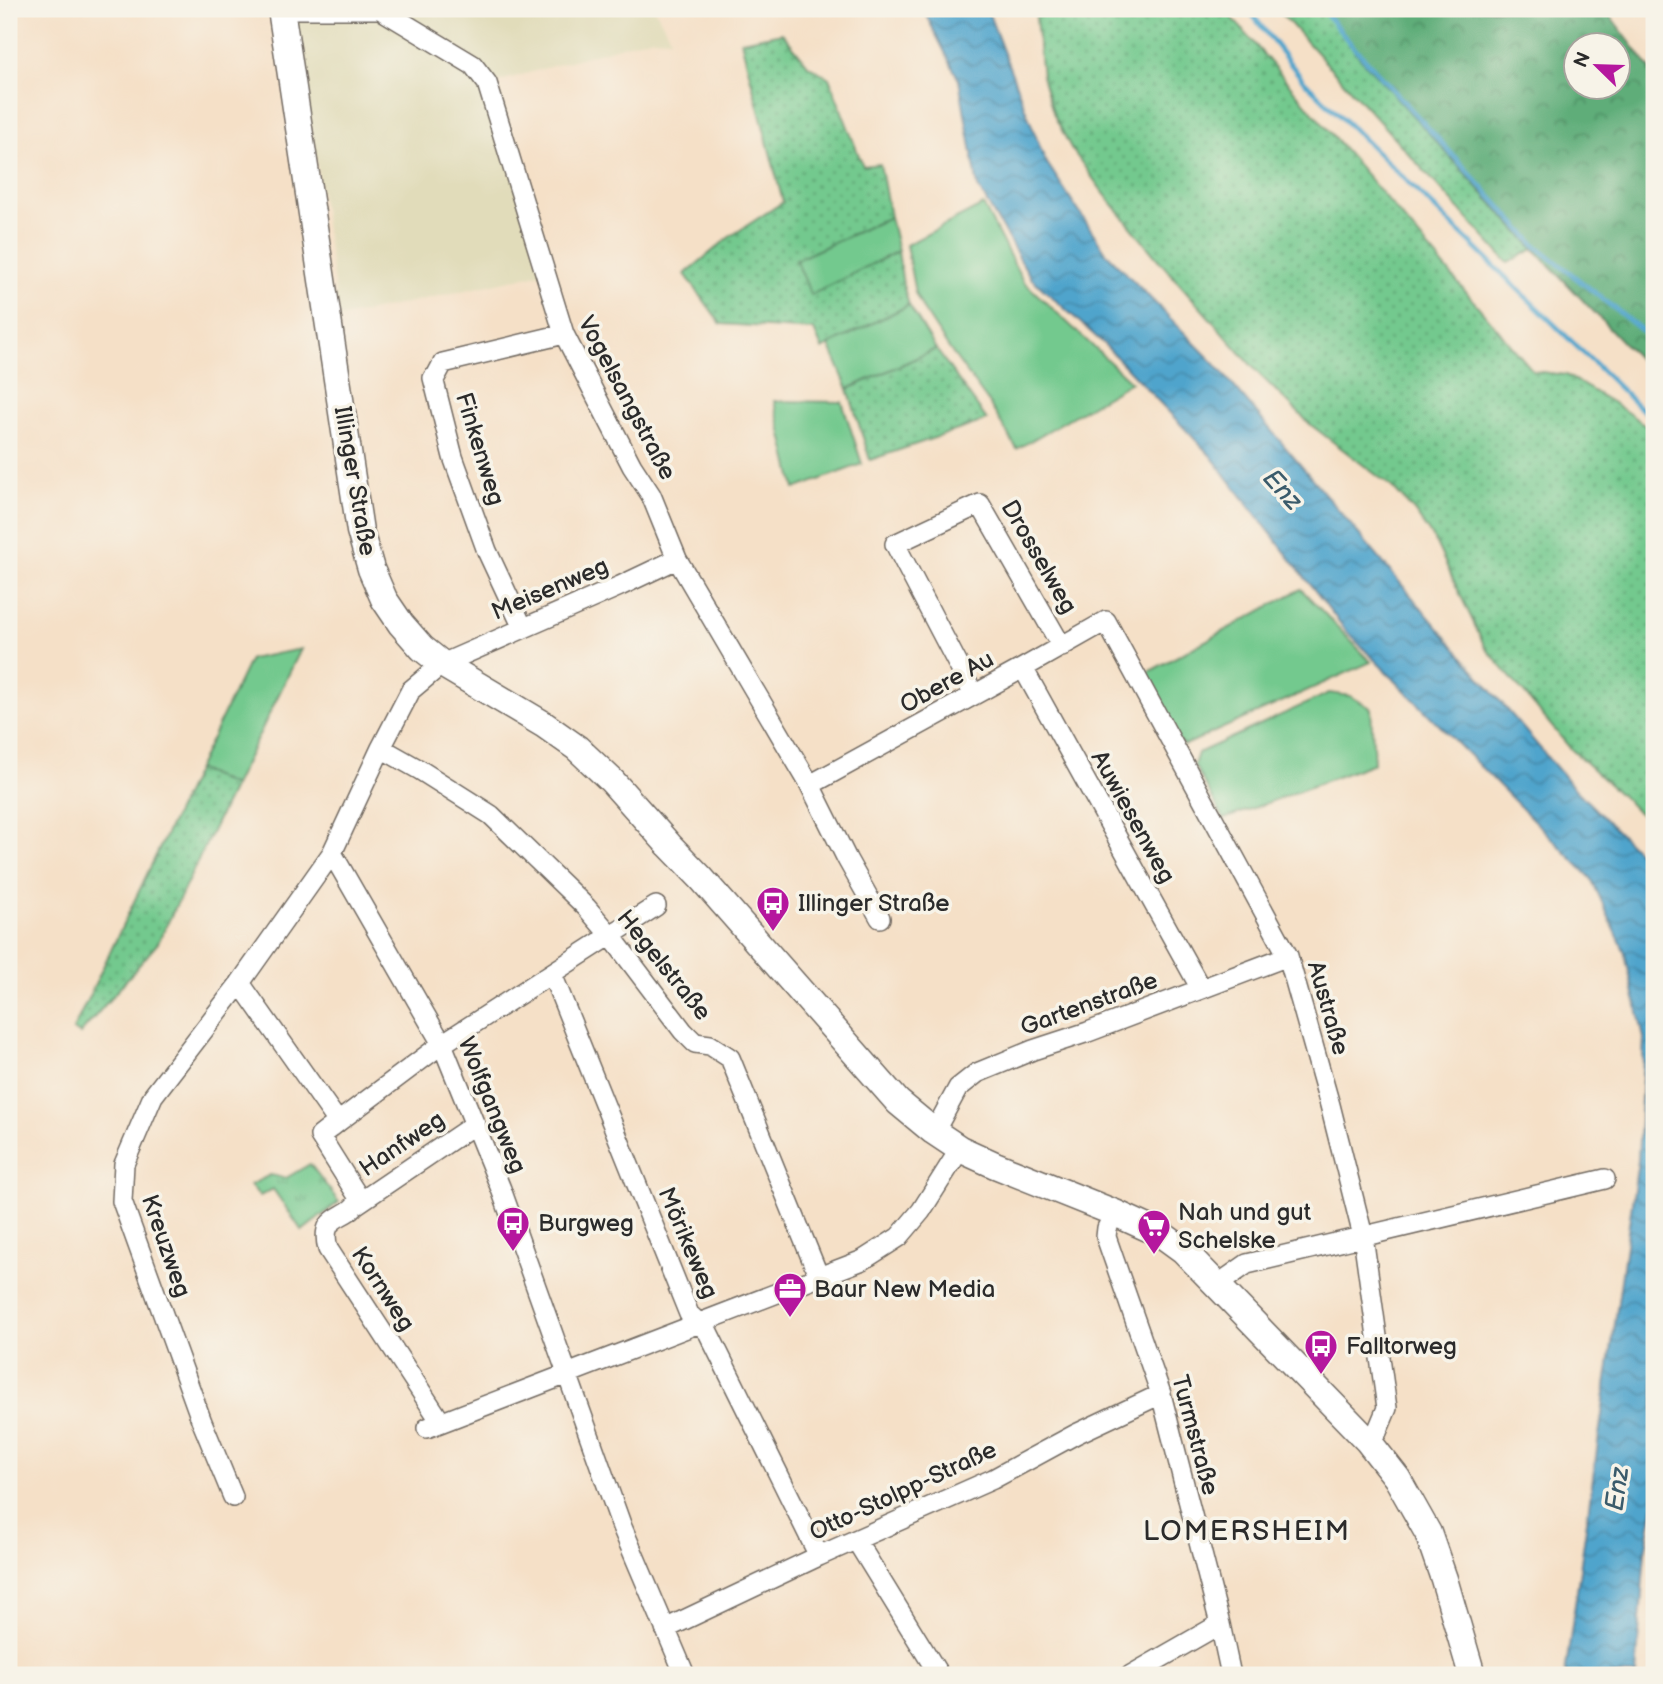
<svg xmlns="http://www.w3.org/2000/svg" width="1663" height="1684" font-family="'Balsamiq Sans',sans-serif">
<defs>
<pattern id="grass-dots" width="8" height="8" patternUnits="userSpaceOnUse" patternTransform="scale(1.75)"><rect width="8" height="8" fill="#73c98e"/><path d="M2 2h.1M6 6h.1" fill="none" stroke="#5fa374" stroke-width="1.8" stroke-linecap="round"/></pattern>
<pattern id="forest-crowns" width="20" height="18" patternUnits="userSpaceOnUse" patternTransform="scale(1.75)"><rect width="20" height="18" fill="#5ead79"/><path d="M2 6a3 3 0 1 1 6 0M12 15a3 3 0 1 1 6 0" fill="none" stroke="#4e8d63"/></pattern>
<pattern id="park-tufts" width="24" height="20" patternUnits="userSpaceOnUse" patternTransform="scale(1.75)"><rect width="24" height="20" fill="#73c98e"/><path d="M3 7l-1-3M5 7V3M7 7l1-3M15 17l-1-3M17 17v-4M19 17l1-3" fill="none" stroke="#5fa374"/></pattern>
<pattern id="water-waves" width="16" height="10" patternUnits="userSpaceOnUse" patternTransform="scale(1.75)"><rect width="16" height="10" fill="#50a4cc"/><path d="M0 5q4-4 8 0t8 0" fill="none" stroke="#4386a6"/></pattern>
</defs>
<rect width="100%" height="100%" fill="#f7f3e8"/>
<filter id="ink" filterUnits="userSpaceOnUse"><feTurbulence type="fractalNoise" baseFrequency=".0143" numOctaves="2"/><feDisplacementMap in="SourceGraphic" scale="14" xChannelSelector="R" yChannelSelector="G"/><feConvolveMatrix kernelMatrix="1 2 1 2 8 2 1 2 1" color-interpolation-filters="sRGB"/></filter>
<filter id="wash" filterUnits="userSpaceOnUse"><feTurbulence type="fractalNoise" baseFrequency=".00686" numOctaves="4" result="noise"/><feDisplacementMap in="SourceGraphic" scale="28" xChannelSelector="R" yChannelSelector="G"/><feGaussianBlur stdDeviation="1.57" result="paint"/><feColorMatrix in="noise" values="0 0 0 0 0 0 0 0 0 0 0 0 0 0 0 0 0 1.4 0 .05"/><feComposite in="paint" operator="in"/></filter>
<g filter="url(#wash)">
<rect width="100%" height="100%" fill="#f5e0c7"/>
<path fill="#e1dcba" d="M 294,9 L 655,9 L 671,39 L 650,38 L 497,82 L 551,271 L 339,318 Z"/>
<path fill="url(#grass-dots)" stroke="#4f7a5c" stroke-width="2" d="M 1035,9 L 1225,9 L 1533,371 L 1566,375 L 1615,404 L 1654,431 L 1654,828 L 1627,801 L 1570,748 L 1485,647 L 1435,541 L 1414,511 L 1392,487 L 1311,425 L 1260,375 L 1155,256 L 1102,191 L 1071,148 L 1054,115 L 1042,76 Z
M 1277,9 L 1324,9 L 1358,55 L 1534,249 L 1508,263 Z
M 782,33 L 808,65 L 829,78 L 863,166 L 880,164 L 890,217 L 797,260 L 811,294 L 898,251 L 903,285 L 909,305 L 822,349 L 814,330 L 721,324 L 685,274 L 728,238 L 783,202 L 741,41 Z
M 936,349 L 987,420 L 870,460 L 848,389 Z
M 197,769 L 234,786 L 158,943 L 80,1034 L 73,1030 Z"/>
<path fill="url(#forest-crowns)" stroke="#446c52" stroke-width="2" fill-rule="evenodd" d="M 1324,9 L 1605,9 L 1654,74 L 1654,375 L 1534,249 L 1358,55 ZM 1576,46 L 1618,46 L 1618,88 L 1576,88 Z"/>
<path fill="url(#park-tufts)" stroke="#4f7a5c" stroke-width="2" d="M 310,1164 L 339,1202 L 302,1231 L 273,1189 L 260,1196 L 250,1185 L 270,1175 L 286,1178 Z"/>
<path fill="#73c98e" stroke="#4f7a5c" stroke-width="2" d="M 983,205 L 1023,281 L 1131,382 L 1017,449 L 987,400 L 948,347 L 923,309 L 915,293 L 906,245 Z
M 890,217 L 898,251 L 811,295 L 796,260 Z
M 909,305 L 936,349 L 848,389 L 829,345 Z
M 774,401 L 842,402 L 862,464 L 795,489 Z
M 1301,589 L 1371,662 L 1185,745 L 1178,740 L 1143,675 Z
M 301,649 L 234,786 L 197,769 L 250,659 Z
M 1329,693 L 1350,696 L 1371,708 L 1374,763 L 1224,819 L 1194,765 L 1198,753 Z"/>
<path fill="url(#water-waves)" stroke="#3e687c" stroke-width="2" d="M 923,9 L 987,9 L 1045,160 L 1107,254 L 1215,364 L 1572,786 L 1654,868 L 1654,1503 L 1645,1552 L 1636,1675 L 1565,1675 L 1638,1161 L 1644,1038 L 1624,950 L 1591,878 L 1347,632 L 1210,455 L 1103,343 L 1031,278 L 978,187 L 959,80 Z"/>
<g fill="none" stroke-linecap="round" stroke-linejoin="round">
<path stroke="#50a4cc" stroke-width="5" d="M 1248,9 L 1303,80 L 1639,407 L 1654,418
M 1322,9 L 1351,44 L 1535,245 L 1654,340"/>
</g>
</g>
<g filter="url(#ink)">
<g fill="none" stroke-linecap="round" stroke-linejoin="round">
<defs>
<path id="street" d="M 281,9 L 380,9 L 473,65 L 487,83 L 564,334 L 632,466 L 651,495 L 677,559 L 810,785 L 847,859 L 880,918
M 677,559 L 620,586 L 442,664 L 411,690 L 381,748 L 332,853 L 442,1044 L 501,1189 L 622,1527 L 685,1675
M 523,628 L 487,551 L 453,457 L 433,378 L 435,378 L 443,363 L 564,334
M 1023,668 L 1201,989
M 974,695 L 895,544 L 980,504 L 1062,647
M 381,748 L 420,770 L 491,815 L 586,907 L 611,936 L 683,1031 L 695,1043 L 710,1045 L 730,1058 L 819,1277
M 810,785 L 1023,668 L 1106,621 L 1288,956 L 1330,1105 L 1363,1236 L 1387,1408 L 1377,1432 L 1368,1441
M 552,974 L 689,1314 L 708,1332 L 819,1556
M 240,983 L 338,1122 L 320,1136 L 359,1198 C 351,1222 318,1210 328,1249 L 441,1422
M 338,1122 L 442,1044 L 656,906
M 933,1131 L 939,1123 L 958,1088 L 977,1073 L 1033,1050 L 1088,1032 L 1288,956
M 357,1204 L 475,1124
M 1115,1213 L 1107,1228 L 1106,1237 L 1161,1394 L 1220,1624 L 1231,1675
M 1219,1286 L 1227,1278 L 1247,1264 L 1605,1179
M 427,1428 L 863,1260 L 899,1237 L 921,1211 L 960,1149
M 233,1497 L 202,1422 L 122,1201 L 124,1164 L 153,1096 L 240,983 L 332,853
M 856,1540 L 939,1675
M 665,1629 L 819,1556 L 993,1479 L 1076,1434 L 1161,1394
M 1131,1675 L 1220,1624"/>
<path id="secondary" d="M 281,9 L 360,531 L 371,569 L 384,599 L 401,624 L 422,648 L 442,664 L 543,724 L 577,748 L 612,781 L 669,845 L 701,878 L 898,1102 L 933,1131 L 960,1149 L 995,1165 L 1115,1213 L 1161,1234 L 1183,1250 L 1368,1441 L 1397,1478 L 1428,1533 L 1444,1579 L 1472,1675"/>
</defs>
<use href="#street" stroke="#726a62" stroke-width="22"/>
<use href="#secondary" stroke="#726a62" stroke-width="29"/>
<use href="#street" stroke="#fff" stroke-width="19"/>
<use href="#secondary" stroke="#fff" stroke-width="26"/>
</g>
</g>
<defs>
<symbol id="bus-pin" viewBox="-11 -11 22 30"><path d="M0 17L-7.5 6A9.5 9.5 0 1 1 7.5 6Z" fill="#b5179e" stroke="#f7f3e8"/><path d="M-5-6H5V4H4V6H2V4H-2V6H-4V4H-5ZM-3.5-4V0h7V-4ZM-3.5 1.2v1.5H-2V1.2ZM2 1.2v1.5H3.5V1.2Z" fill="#fff"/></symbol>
<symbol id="supermarket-pin" viewBox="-11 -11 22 30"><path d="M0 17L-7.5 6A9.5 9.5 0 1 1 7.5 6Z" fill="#b5179e" stroke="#f7f3e8"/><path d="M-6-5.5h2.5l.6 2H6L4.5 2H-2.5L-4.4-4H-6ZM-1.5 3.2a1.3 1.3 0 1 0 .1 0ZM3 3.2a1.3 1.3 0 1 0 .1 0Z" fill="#fff"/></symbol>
<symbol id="office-pin" viewBox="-11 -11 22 30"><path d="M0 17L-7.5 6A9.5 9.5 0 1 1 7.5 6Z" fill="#b5179e" stroke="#f7f3e8"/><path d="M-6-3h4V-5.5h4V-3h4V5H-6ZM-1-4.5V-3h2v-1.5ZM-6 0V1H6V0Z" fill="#fff"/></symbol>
</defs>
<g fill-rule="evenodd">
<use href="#bus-pin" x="754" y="884" width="38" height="52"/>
<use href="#bus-pin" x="494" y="1204" width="38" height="52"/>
<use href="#supermarket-pin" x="1135" y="1207" width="38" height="52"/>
<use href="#office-pin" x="771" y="1270" width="38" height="52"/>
<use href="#bus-pin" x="1302" y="1327" width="38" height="52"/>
</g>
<g text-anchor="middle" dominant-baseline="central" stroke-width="7" stroke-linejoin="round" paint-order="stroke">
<g font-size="24" fill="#2b2b2b" stroke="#f7f3e8">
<text transform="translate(627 398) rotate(62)">Vogelsangstraße</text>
<text transform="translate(480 449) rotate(73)">Finkenweg</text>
<text transform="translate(355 481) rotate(80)">Illinger Straße</text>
<text transform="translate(1039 557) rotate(60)">Drosselweg</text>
<text transform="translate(550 589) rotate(-23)">Meisenweg</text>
<text transform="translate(947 682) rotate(-29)">Obere Au</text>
<text transform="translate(1133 817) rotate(61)">Auwiesenweg</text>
<text transform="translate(664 965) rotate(51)">Hegelstraße</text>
<text transform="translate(1089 1004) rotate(-20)">Gartenstraße</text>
<text transform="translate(1328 1008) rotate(74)">Austraße</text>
<text transform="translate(492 1105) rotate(68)">Wolfgangweg</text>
<text transform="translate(402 1144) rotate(-34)">Hanfweg</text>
<text transform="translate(688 1243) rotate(67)">Mörikeweg</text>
<text transform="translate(166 1246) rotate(71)">Kreuzweg</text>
<text transform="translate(383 1289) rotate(57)">Kornweg</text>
<text transform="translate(1195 1435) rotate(75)">Turmstraße</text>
<text transform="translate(903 1491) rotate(-25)">Otto-Stolpp-Straße</text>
</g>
<g font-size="24" fill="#2b2b2b" stroke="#f7f3e8" text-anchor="start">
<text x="798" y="903">Illinger Straße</text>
<text x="1178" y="1212">Nah und gut<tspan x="1178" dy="28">Schelske</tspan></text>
<text x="538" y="1223">Burgweg</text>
<text x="814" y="1289">Baur New Media</text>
<text x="1346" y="1346">Falltorweg</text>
</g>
<g font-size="26" font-style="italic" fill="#3a5b6b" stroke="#f7f3e8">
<text transform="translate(1282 490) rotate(48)">Enz</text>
<text transform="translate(1618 1489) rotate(-82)">Enz</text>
</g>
<g font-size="28" letter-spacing="2" fill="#2b2b2b" stroke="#f7f3e8">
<text x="1247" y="1531">LOMERSHEIM</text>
</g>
</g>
<rect width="1663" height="1684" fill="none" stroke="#f7f3e8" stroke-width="35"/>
<g transform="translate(1597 66) rotate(293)"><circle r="33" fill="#f7f3e8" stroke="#a5a39c" stroke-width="2"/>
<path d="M0-5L12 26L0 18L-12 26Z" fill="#b5179e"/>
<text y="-10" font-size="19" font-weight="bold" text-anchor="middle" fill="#2b2b2b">N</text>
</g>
</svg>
